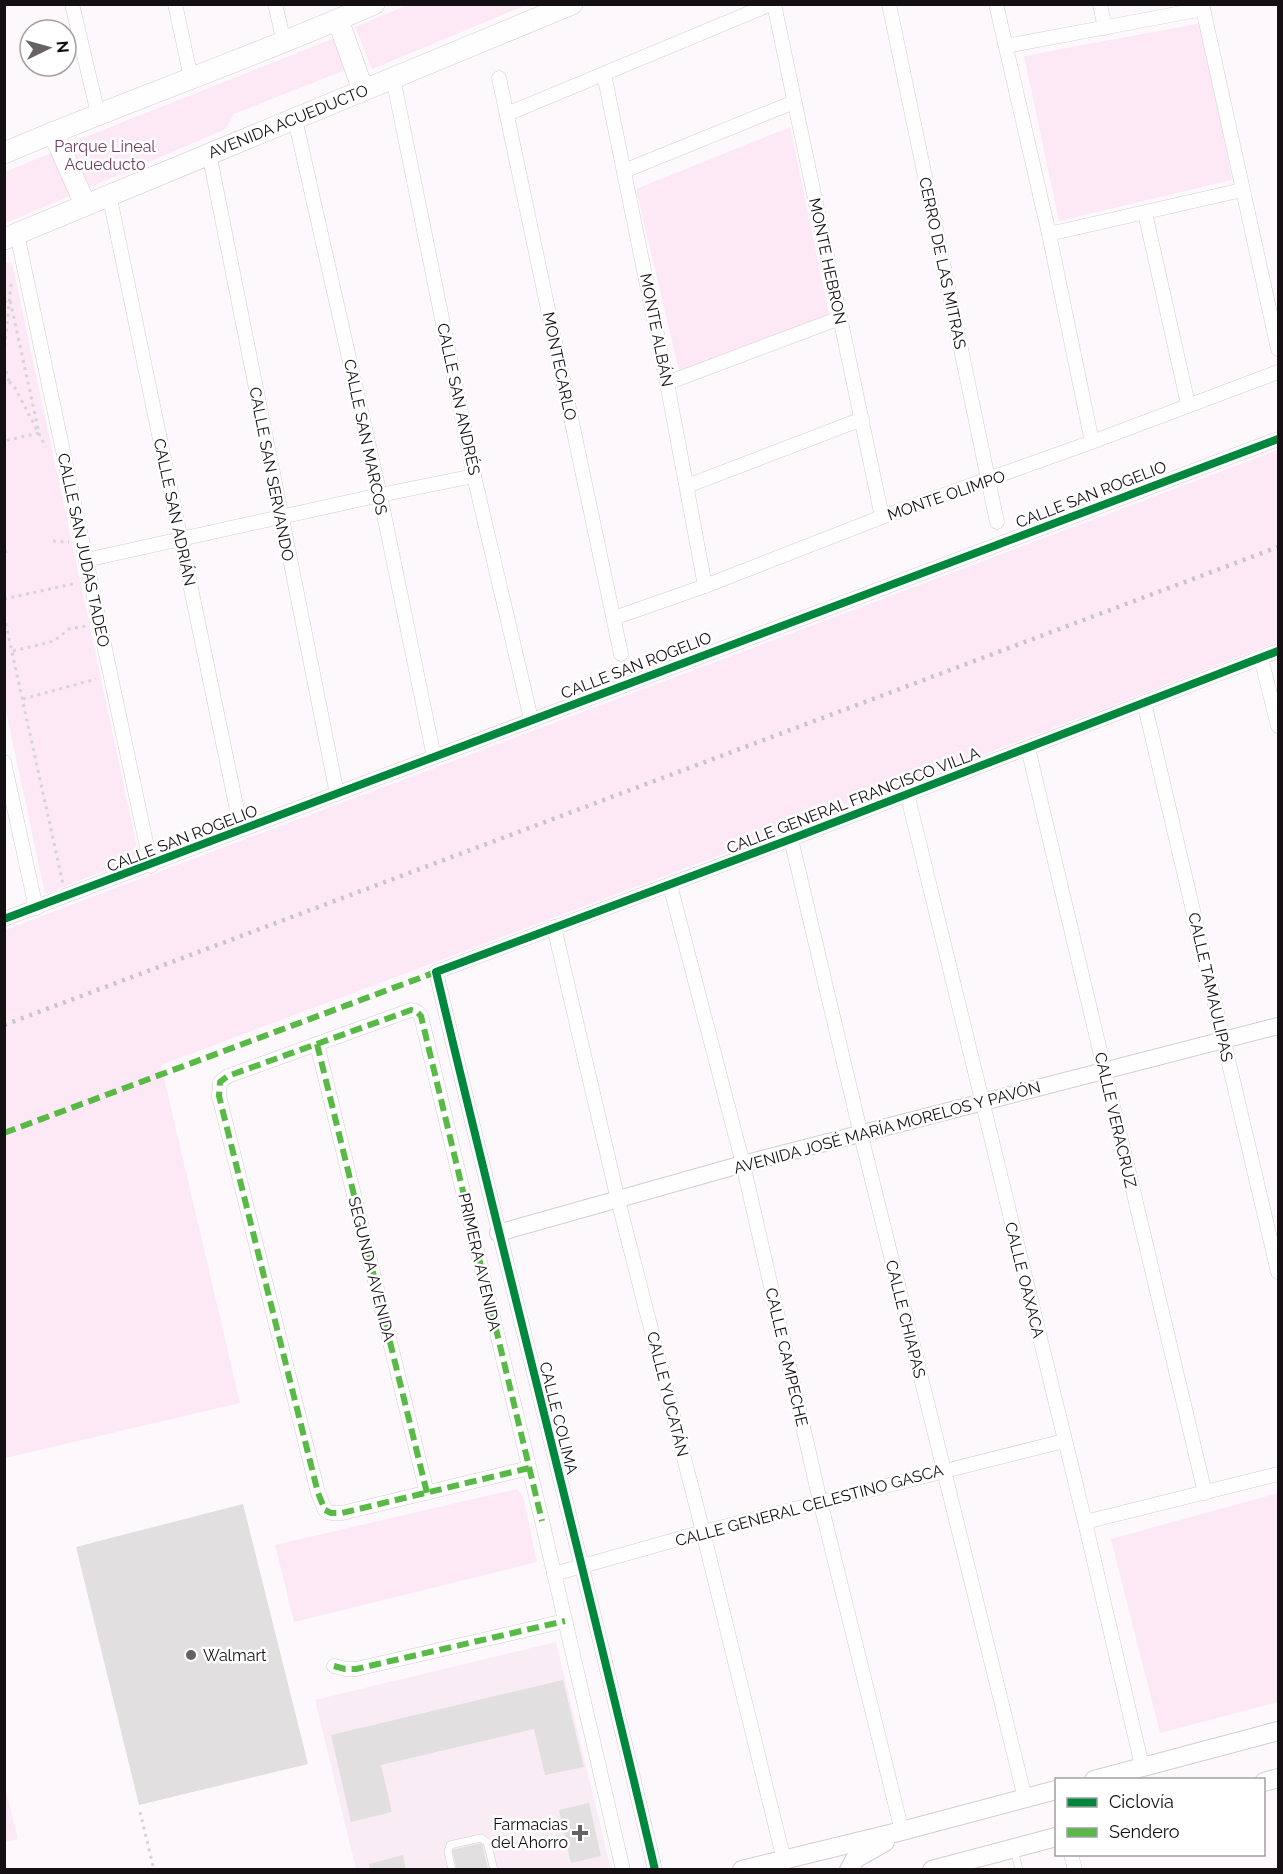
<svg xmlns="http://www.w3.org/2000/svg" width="1283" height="1874" font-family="Raleway,sans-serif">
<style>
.built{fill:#f9ecf4}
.green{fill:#fce9f5}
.building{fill:#e2dfe1}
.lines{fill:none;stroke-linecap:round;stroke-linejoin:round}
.service-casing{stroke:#d2ced0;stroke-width:8}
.minor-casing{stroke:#d2ced0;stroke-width:15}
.tertiary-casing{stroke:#d2ced0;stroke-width:18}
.secondary-casing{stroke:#d2ced0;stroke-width:20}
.primary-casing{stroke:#d2ced0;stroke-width:22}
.path{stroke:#d6d5d6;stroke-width:3;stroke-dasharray:3 4.5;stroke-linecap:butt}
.service{stroke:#fffefe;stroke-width:7}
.minor{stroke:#fffefe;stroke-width:14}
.tertiary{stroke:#fffefe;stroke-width:16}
.secondary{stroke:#fffefe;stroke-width:18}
.primary{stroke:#fffefe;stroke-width:21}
.rail{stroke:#c7c6c6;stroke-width:4.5;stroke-dasharray:3 6;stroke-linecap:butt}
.quiet{stroke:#58b947;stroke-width:6;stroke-dasharray:12 6;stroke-linecap:butt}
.cycleway-casing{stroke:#fff;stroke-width:11}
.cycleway{stroke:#00873e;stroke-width:8}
.poi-dot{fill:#656164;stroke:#fff;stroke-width:2}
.labels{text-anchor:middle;stroke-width:5;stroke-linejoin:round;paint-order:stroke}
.street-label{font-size:16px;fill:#130f12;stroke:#fff}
.park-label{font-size:16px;fill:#723f63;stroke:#fff}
.poi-label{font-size:16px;fill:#130f12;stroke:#fff;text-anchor:start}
</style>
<rect width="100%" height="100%" fill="#fdf8fb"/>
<polygon class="built" points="556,1642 611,1869 356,1869 315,1700"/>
<g class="green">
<polygon points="410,4 526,4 526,5 372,69 355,27"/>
<polygon points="1202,23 1232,180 1059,221 1024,56"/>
<polygon points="335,38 345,70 234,114 226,129 90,187 70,143"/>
<polygon points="790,127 829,314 680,375 636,189"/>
<polygon points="51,153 70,196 5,223 5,172"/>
<polygon points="10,262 13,267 139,857 45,894 5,706 4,264"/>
<polygon points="1278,450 1278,642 755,842 161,1065 240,1403 5,1458 5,930"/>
<polygon points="517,1489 523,1496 537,1562 294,1622 275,1545"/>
<polygon points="1278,1493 1278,1702 1160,1733 1111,1539"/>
<polygon points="4,1784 18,1839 5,1842 4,1842"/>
</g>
<g class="building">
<polygon points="243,1504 308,1764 139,1805 76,1547"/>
<polygon points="563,1680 584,1767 545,1775 534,1729 381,1765 392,1812 351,1822 331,1735"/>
<polygon points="589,1803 601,1856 571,1863 559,1810"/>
<polygon points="482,1843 488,1870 457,1870 452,1850"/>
<polygon points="403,1855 406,1870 370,1870 369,1864"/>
</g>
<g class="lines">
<defs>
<g id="service">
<polyline points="1014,1849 1019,1870"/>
<polyline points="452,1870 448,1852 450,1845 481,1838 487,1842 494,1870"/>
</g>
<g id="minor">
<polyline points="72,4 98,114"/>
<polyline points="175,4 191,78"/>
<polyline points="275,4 284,42"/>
<polyline points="774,4 882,517"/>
<polyline points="889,4 997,522"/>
<polyline points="996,4 1049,234 1092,442"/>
<polyline points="1100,4 1105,28"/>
<polyline points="1202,4 1278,349"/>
<polyline points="1006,46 1203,9"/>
<polyline points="604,74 667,383 705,586"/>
<polyline points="393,78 474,476 531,719"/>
<polyline points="499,78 621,654"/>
<polyline points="507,114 771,4"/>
<polyline points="295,119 380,495 434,757"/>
<polyline points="209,153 337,794"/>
<polyline points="624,171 794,102"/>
<polyline points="109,194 241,829"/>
<polyline points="1145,213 1188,404"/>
<polyline points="17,234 151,866"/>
<polyline points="1049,234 1242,190"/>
<polyline points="667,383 840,318"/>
<polyline points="687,486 862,419"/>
<polyline points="86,560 380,495 474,476"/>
<polyline points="614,618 705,586 882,517 1092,442 1278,372"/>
<polyline points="1261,658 1278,726"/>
<polyline points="1144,702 1278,1272"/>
<polyline points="1028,748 1205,1493"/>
<polyline points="4,762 36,908"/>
<polyline points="907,793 1085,1522 1142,1766"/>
<polyline points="791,839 861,1135 1025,1798"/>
<polyline points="670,885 743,1164 820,1501 902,1831"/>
<polyline points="4,919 1278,439"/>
<polyline points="554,927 618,1200 703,1532 784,1860"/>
<polyline points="317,1044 427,1493"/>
<polyline points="529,1468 342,1513 331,1513 325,1510 318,1493 219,1096 220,1082 228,1076 411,1010 416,1011 421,1016 542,1521 623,1870"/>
<polyline points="1085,1522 1278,1474"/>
<polyline points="554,1574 703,1532 1064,1441"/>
<polyline points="334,1666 345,1669 356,1669 565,1621"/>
<polyline points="1071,1854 1075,1870"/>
<path d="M 655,1870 C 585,1570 507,1272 436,972 L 791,839 L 1278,651"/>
</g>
<polyline id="tertiary" points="498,1233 743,1164 1278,1026"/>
<g id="secondary">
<polyline points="1094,1780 1278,1731"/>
<polyline points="1264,1782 1278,1778"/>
<polyline points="742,1870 902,1831 1056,1790"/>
<polyline points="849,1870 855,1859 885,1842"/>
<polyline points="932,1870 1056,1837"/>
</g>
<g id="primary">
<polyline points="338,20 363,90"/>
<polyline points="53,132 85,204"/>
<path d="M 4,153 C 126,101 252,58 374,4"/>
<polyline points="4,239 572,4"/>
</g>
</defs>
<use href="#service" class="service-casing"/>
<use href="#minor" class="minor-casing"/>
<use href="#tertiary" class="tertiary-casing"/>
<use href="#secondary" class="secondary-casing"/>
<use href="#primary" class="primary-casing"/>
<g class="path">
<polyline points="4,302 10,300 39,433 4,441"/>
<polyline points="4,354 11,284"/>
<polyline points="4,364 9,382 4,383"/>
<polyline points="9,382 13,384 46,447"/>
<polyline points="53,541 69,542"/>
<polyline points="4,552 8,551"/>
<polyline points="4,599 77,583"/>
<polyline points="4,616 63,884"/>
<polyline points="13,651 54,641 69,629 86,626"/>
<polyline points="23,699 96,679"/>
<polyline points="140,1812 154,1870"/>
</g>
<use href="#service" class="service"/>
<use href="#minor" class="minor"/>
<use href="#tertiary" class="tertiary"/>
<use href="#secondary" class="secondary"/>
<use href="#primary" class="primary"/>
<polyline class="rail" points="4,1025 1278,547"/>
<g class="quiet">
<polyline points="317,1044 427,1493"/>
<polyline points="4,1133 436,972"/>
<polyline points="529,1468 342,1513 331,1513 325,1510 318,1493 219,1096 220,1082 228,1076 411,1010 416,1011 421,1016 542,1521"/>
<polyline points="334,1666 345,1669 356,1669 565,1621"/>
</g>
<defs>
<g id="cycleway">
<polyline points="4,919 1278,439"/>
<path d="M 655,1870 C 585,1570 507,1272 436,972 L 791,839 L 1278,651"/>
</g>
</defs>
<use href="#cycleway" class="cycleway-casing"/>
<use href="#cycleway" class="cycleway"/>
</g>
<g class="poi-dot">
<circle cx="191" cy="1655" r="6"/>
<path d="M577 1824h6v6h6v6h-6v6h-6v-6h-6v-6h6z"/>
</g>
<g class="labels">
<g class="street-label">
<text transform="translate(288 121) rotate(-22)" y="6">AVENIDA ACUEDUCTO</text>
<text transform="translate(828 261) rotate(78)" y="6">MONTE HEBRON</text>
<text transform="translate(943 263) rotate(78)" y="6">CERRO DE LAS MITRAS</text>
<text transform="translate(657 330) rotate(79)" y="6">MONTE ALBÁN</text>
<text transform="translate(560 366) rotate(78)" y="6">MONTECARLO</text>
<text transform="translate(459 399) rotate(78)" y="6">CALLE SAN ANDRÉS</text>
<text transform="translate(366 437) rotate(78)" y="6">CALLE SAN MARCOS</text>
<text transform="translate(272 474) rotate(79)" y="6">CALLE SAN SERVANDO</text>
<text transform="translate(1091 494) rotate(-21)" y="6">CALLE SAN ROGELIO</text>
<text transform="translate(946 495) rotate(-19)" y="6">MONTE OLIMPO</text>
<text transform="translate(175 512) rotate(78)" y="6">CALLE SAN ADRIÁN</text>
<text transform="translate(84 550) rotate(78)" y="6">CALLE SAN JUDAS TADEO</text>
<text transform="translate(636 665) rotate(-21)" y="6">CALLE SAN ROGELIO</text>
<text transform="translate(853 800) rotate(-21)" y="6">CALLE GENERAL FRANCISCO VILLA</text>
<text transform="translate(182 838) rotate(-21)" y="6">CALLE SAN ROGELIO</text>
<text transform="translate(1211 987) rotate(77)" y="6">CALLE TAMAULIPAS</text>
<text transform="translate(1116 1120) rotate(77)" y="6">CALLE VERACRUZ</text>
<text transform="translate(887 1127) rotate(-15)" y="6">AVENIDA JOSÉ MARÍA MORELOS Y PAVÓN</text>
<text transform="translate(480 1262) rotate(77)" y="6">PRIMERA AVENIDA</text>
<text transform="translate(372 1269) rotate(76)" y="6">SEGUNDA AVENIDA</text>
<text transform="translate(1025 1280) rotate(76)" y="6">CALLE OAXACA</text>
<text transform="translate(906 1319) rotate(76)" y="6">CALLE CHIAPAS</text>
<text transform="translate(787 1357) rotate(77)" y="6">CALLE CAMPECHE</text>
<text transform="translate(668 1394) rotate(76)" y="6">CALLE YUCATÁN</text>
<text transform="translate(559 1418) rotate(76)" y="6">CALLE COLIMA</text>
<text transform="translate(809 1505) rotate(-15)" y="6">CALLE GENERAL CELESTINO GASCA</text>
</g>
<g class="park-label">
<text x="105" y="152">Parque Lineal<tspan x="105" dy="18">Acueducto</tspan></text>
</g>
<g class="poi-label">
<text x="203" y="1661">Walmart</text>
<text x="568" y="1830" text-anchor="end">Farmacias<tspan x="568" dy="18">del Ahorro</tspan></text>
</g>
</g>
<rect width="1283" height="1874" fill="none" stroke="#130f12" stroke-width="12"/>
<rect x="1055" y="1778" width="210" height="78" fill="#ffffff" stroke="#a19fa0" stroke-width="1.5"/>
<rect x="1067" y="1798" width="30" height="9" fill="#00873e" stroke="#a19fa0" stroke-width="1.5"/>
<text x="1109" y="1808" font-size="18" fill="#130f12">Ciclovía</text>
<rect x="1067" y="1828" width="30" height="9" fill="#58b947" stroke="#a19fa0" stroke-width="1.5"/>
<text x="1109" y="1838" font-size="18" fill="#130f12">Sendero</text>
<g transform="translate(48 48) rotate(85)"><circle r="28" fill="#ffffff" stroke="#a19fa0" stroke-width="1.5"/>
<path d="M0-4.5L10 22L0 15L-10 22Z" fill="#656164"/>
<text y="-9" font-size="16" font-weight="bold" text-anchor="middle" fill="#130f12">N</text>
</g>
</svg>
